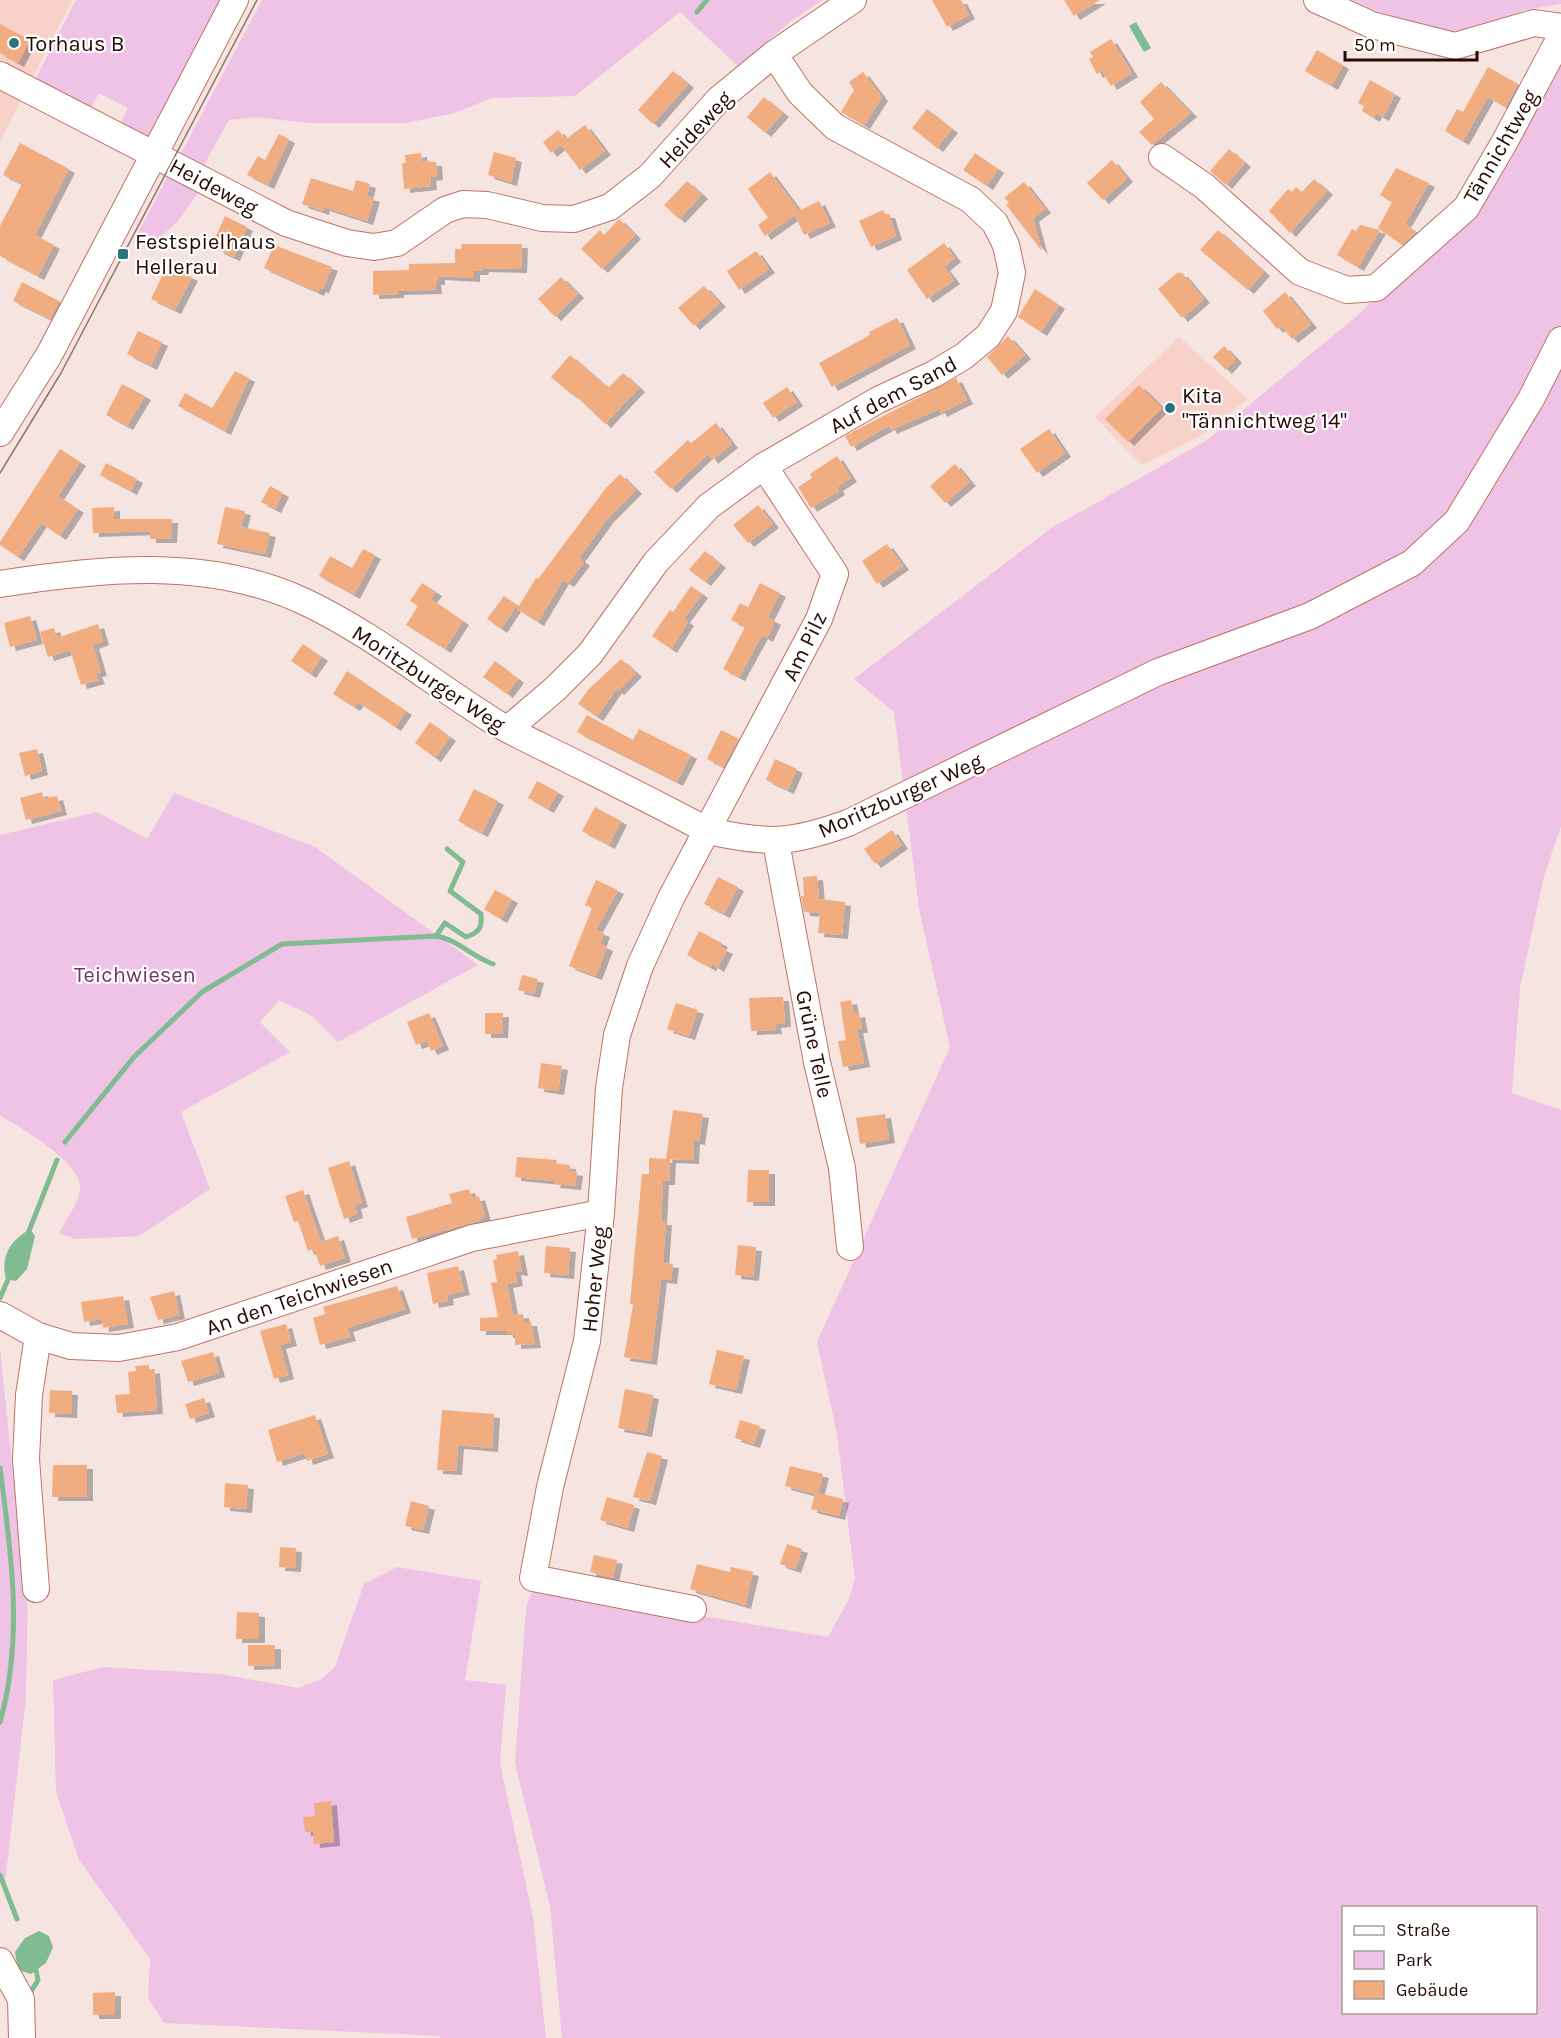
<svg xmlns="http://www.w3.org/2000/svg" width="1561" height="2038" font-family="Karla,sans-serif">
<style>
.built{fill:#f8d2c9}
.green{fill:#eec3e5;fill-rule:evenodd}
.water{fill:#80bb92}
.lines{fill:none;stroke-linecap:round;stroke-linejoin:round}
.stream{stroke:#80bb92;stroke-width:5}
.building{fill:#f1ac7f;filter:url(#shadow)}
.minor-casing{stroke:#bf7361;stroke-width:28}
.minor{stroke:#fff;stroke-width:26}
.tram{stroke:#8d7671;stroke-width:1.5}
.poi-dot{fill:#2d7280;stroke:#fff;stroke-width:2}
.labels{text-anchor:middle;stroke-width:4.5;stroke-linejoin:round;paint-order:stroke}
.poi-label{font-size:22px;fill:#260904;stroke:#fff;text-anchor:start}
.street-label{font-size:22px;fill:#260904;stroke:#fff}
.park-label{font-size:22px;fill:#733269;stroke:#fff}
</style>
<defs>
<filter id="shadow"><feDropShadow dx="6" dy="4" stdDeviation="0" flood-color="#0004"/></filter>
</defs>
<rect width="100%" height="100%" fill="#f6e4e0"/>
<g class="built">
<polygon points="0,0 72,0 0,142"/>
<polygon points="1179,337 1248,399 1200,436 1142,465 1095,417"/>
</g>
<g class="green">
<polygon points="76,0 220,0 147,139 120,125 128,108 99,93 90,110 35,80"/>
<polygon points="262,0 823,0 790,22 738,66 680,12 575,96 492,98 454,113 407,123 308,123 256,117 229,120 199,174 176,163"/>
<polygon points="1352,0 1561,0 1561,4 1524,10 1471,31 1424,31"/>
<path d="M 1561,53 L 1561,826 L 1544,876 L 1520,988 L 1512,1093 L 1561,1110 L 1561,2038 L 562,2038 L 550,1906 L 515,1763 L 526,1608 L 531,1594 L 541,1589 L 828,1637 L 849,1599 L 855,1579 L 837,1434 L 817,1342 L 950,1047 L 919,909 L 894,712 L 854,679 L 1050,529 L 1207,440 L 1358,315 L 1469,210 ZM 1344,1908 L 1536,1908 L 1536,2012 L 1344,2012 Z"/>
<polygon points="170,172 201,188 178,221 148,248 134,241"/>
<path d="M 174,793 L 315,847 L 478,965 L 338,1042 L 312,1016 L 279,1000 L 260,1022 L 290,1052 L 181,1112 L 210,1189 L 139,1236 L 75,1239 L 59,1233 C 65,1221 79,1203 80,1190 C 83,1162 21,1129 0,1115 L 0,835 L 97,812 L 147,839 Z"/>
<polygon points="0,1349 13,1474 28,1576 26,1697 4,1892 0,1881"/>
<polygon points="397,1567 481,1581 465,1680 506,1685 500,1763 533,1917 546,2038 440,2038 440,2036 164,2023 148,1998 150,1959 79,1860 56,1792 53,1680 103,1667 220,1674 299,1688 323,1678 335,1667 364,1584"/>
</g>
<g class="water">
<polygon points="1136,22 1151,48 1144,52 1129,26"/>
<path d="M 30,1229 L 35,1236 L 27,1269 L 16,1281 L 6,1279 C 0,1256 10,1241 30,1229 Z"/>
<polygon points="39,1931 49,1936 53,1947 46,1963 31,1974 18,1970 15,1952 25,1938"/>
</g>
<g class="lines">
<g class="stream">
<polyline points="697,12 707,0"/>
<path d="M 436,936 L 445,923 L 466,937 C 480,932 482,928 481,914 L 450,891 L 463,862 L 447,849"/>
<path d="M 65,1142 L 134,1057 L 202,992 L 282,944 L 436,936 C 456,939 473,957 493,964"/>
<polyline points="27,1236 57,1160"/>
<polyline points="0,1298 10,1275"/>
<path d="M 0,1468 C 11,1552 24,1638 0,1722"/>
<polyline points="0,1875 17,1919"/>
<polyline points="29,1995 38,1980 35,1965"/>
</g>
</g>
<g class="building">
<polygon points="932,0 961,0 969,15 947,27"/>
<polygon points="1064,0 1100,0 1074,16"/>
<polygon points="0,24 30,40 18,63 0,53"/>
<polygon points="1111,39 1132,73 1111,86 1102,71 1097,74 1089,59 1093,57 1090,52"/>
<polygon points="1317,50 1343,65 1332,86 1305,71"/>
<polygon points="1488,67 1518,84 1506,107 1488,97 1463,141 1445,131 1457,109 1463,112"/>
<polygon points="673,71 688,84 653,124 638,110"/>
<polygon points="863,72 882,97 864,125 841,112 854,90 849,82"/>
<polygon points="1370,80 1395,94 1383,117 1376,113 1374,118 1362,111 1364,106 1358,103"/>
<polygon points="1161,82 1191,113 1152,145 1139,132 1154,119 1140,102"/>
<polygon points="764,97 783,113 765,133 747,117"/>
<polygon points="927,109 952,129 937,148 912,128"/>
<polygon points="585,125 605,151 580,170 561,145 551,153 543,142 558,130 566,139"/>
<polygon points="279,134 289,139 268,185 247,175 258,156 265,160"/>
<polygon points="20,143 69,169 35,235 54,245 38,276 0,256 0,226 22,184 3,175"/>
<polygon points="1229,149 1245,163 1226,185 1210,171"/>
<polygon points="494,152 516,158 511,182 488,175"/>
<polygon points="421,153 422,161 436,162 437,176 430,177 431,186 404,189 402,163 406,163 405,155"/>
<polygon points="975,153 998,169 987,186 963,170"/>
<polygon points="1112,160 1127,178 1103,200 1087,183"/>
<polygon points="1396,168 1429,183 1405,224 1416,232 1402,245 1378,228 1392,202 1380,195"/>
<polygon points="770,172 799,211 819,201 830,223 804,235 795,215 765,236 758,225 768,218 748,189"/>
<polygon points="311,178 353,191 356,180 370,184 367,196 374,198 367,221 324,207 323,211 302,204"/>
<polygon points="1314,179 1327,191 1290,233 1269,211 1288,189 1292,192 1296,187 1302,192"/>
<polygon points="687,181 702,195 679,219 664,205"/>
<polygon points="1024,182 1045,209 1033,218 1042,251 1006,205 1009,202 1004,198"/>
<polygon points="883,210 885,214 889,214 896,236 871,247 859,221"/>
<polygon points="225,216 247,227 234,257 218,250 222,241 215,238"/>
<polygon points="619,219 635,235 602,269 581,249 600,230 604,235"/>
<polygon points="1360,225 1380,230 1358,267 1337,255 1352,229 1356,231"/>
<polygon points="1218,230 1264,272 1248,290 1200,250"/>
<polygon points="944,243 955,258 944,267 954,280 927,299 907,270"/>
<polygon points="462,244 522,244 521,269 483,268 482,271 474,271 474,278 439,276 439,281 435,281 436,290 398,291 398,294 373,295 373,271 409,270 409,264 455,263 455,249 461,249"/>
<polygon points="274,245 332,267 323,289 320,288 318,292 264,268"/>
<polygon points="756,251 769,269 739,290 727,271"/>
<polygon points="167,266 192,277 175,310 151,299"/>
<polygon points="1177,273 1182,273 1204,299 1182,318 1158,289"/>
<polygon points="561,277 578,294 555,317 538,299"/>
<polygon points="22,282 59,301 50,319 13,301"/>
<polygon points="704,286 720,303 694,326 678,308"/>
<polygon points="1035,289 1059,305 1041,332 1018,317"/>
<polygon points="1285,292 1311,324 1292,339 1281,326 1277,329 1263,311"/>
<polygon points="897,318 910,345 832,387 819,363 870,335 869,332"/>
<polygon points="138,331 162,342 151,366 127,354"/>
<polygon points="1008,336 1025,355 1002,375 987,357"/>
<polygon points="1224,346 1236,359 1226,370 1213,357"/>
<polygon points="570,355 608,388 623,373 639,388 605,424 573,393 572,395 551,377"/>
<polygon points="235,371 249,378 225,431 178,406 185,393 212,408"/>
<polygon points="956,378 967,400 941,413 939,409 891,430 889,426 851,447 845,436"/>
<polygon points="122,384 145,396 127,426 106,415"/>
<polygon points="1139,385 1162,408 1128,442 1105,419"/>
<polygon points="787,387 797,402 773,418 763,403"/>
<polygon points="716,423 732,444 712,460 708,454 671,489 654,472 688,440 691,443"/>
<polygon points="1049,429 1065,453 1037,473 1020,449"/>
<polygon points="60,449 80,462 58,496 78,509 60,536 41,523 18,557 0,545 0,542"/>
<polygon points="837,456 851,478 837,487 839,491 811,508 798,487 812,478 810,474"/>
<polygon points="106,463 137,479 131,491 100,475"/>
<polygon points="955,464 970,482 945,503 930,486"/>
<polygon points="620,474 636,490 608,518 579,558 584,562 568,583 563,580 538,622 517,609 536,578 538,579 606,488"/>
<polygon points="270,486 283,493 275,509 261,502"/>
<polygon points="758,505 773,524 748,543 733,525"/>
<polygon points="114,507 114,519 172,519 171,539 150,539 150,531 93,533 92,508"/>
<polygon points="225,507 245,511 241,527 270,533 265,554 217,544"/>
<polygon points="887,544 903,566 877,584 862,561"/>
<polygon points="363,549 375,555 354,595 319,576 330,556 352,568"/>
<polygon points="705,551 720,564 705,582 689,570"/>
<polygon points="422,583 436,592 431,599 463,621 445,649 406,625 418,606 410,601"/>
<polygon points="760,583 780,593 768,617 775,621 767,638 762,635 739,677 723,669 745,627 731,620 740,603 748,607"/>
<polygon points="691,586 702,594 684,619 688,622 671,649 652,636 670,610 673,612"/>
<polygon points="504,596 517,605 501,629 487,619"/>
<polygon points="30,616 37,640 10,647 4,623"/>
<polygon points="98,624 103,641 93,645 101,672 96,673 99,680 81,685 70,650 48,657 40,632 54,628 57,638"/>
<polygon points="303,644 322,657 310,674 291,661"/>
<polygon points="621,659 636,673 618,691 616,689 597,717 578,704 588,690"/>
<polygon points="495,661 518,679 507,694 483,677"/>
<polygon points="347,671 406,711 395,727 358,702 354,707 333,694"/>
<polygon points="587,715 633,740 639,729 691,755 677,782 577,732"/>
<polygon points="430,722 450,737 435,758 415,743"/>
<polygon points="721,730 739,739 723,767 707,759"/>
<polygon points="37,749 42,771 25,776 19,753"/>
<polygon points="775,759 797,769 788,790 766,780"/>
<polygon points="537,781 558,792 548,809 528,798"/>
<polygon points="474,789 498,801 482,833 458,821"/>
<polygon points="42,792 44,799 57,796 61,811 26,820 20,798"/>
<polygon points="595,807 621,821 609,845 582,831"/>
<polygon points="892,830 902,845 875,864 864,849"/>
<polygon points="817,876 819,899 845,902 842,935 818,933 820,913 804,912 801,896 804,896 803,877"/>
<polygon points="718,877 738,887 724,914 704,904"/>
<polygon points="596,880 618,890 596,930 604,933 600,944 607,947 596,976 569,966 592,908 585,905"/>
<polygon points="495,890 512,899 501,919 484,909"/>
<polygon points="699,931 722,943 720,947 727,950 718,968 712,964 710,967 687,955"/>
<polygon points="522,975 538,979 534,994 518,990"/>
<polygon points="773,997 783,997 785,1023 775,1024 776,1030 751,1031 749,998"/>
<polygon points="851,1000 854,1014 859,1013 862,1029 857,1029 864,1063 843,1067 838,1041 846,1040 840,1002"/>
<polygon points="676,1003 698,1010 689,1036 667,1029"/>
<polygon points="429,1013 443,1046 431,1051 427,1041 416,1045 407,1022"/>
<polygon points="485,1013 503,1013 502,1034 485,1034"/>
<polygon points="541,1063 562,1066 558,1091 538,1088"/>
<polygon points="673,1110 703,1114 699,1141 694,1140 693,1160 670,1159 669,1181 663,1181 661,1221 666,1221 663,1263 673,1264 671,1280 661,1279 651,1361 624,1357 633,1305 630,1304 642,1174 649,1174 649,1158 666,1159"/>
<polygon points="885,1114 889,1139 860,1144 856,1118"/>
<polygon points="517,1157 557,1160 556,1164 570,1165 570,1171 577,1172 575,1186 554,1184 555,1181 515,1177"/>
<polygon points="349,1161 362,1203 355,1205 357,1214 344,1219 328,1168"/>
<polygon points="748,1170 769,1170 769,1202 747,1202"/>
<polygon points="469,1189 472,1198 479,1196 485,1217 478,1219 479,1221 412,1239 406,1217 452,1203 449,1194"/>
<polygon points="303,1190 321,1242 338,1236 345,1258 320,1266 314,1249 308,1251 298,1221 294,1222 285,1196"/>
<polygon points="738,1245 756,1247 753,1277 735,1275"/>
<polygon points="546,1246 570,1248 568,1275 544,1273"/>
<polygon points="518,1251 522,1272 515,1271 517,1282 507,1284 513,1315 523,1314 524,1322 531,1322 535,1344 515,1345 515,1334 507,1334 507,1331 480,1331 480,1318 498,1317 491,1283 497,1282 493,1260 497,1259 496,1255"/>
<polygon points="458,1266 464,1291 447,1295 448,1301 433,1304 427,1273"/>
<polygon points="397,1286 405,1309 347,1328 350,1337 320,1345 313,1318 325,1314 323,1307"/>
<polygon points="174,1291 179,1315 158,1320 150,1297"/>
<polygon points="123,1296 128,1324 103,1328 102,1319 84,1322 81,1302"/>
<polygon points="286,1324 291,1342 280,1345 288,1375 274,1379 260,1331"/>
<polygon points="717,1350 744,1356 736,1390 709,1384"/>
<polygon points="213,1352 219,1373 188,1382 181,1361"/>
<polygon points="149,1365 149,1370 154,1369 157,1410 117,1413 115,1395 130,1394 128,1372 136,1371 135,1366"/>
<polygon points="625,1389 653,1395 646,1433 618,1428"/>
<polygon points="50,1390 72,1391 71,1414 49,1413"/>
<polygon points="204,1398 209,1413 190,1419 185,1404"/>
<polygon points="442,1410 494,1414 492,1448 458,1445 456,1471 437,1470"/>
<polygon points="315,1415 328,1454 307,1461 305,1453 277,1462 268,1430"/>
<polygon points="740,1420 760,1426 754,1444 735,1438"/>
<polygon points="647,1452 662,1456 650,1501 633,1497"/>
<polygon points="53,1465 87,1465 87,1497 52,1497"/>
<polygon points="790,1466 823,1474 818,1493 843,1499 839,1516 811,1509 815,1494 785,1486"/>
<polygon points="225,1483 248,1485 246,1509 224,1507"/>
<polygon points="607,1497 634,1505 628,1528 600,1520"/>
<polygon points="411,1501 429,1506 423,1530 405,1526"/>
<polygon points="787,1544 802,1549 795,1569 780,1564"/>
<polygon points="280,1547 296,1548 295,1568 279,1567"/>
<polygon points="594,1555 617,1560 613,1578 590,1572"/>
<polygon points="697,1564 730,1572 731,1567 753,1572 745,1605 690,1589"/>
<polygon points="237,1612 259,1613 259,1639 236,1639"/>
<polygon points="248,1645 275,1645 275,1665 248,1666"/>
<polygon points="331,1801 334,1842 314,1844 313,1832 305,1832 303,1817 315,1816 314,1803"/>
<polygon points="115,1992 115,2015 93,2015 93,1993"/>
</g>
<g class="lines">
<defs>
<g id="minor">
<polyline points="1317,0 1372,25 1455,46 1534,23 1561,27"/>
<polyline points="0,75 286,223 347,243 374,247 397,243 445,210 463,204 487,205 542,218 574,219 610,207 650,176 719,99 774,54 853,0"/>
<polyline points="1162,157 1204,186 1300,272 1347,290 1376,288 1466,208 1504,143 1561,36"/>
<polyline points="0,433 49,355 235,0"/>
<path d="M 0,584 C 100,568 208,557 303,601 C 372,633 433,684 498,724 C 519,736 541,746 563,757 C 611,781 660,805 708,831 C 768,844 790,844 848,823 L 1158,672 L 1310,616 L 1412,563 L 1457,521 L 1531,399 L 1561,340"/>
<polyline points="508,729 555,689 590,654 656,562 709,506 764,466 878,400 934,374 964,356 988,336 1004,311 1012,273 1006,245 995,223 971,200 835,127 800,93 774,54"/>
<polyline points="776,842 817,1062 842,1168 850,1247"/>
<polyline points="0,1315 38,1336 71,1346 119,1348 178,1337 472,1238 601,1213"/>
<polyline points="36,1589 26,1459 29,1395 38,1336"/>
<polyline points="693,1609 533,1578 550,1487 587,1341 601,1213 609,1088 617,1035 640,966 671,898 819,619 835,574 764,466"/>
<polyline points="0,1961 21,1999 22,2038"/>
</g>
</defs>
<use href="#minor" class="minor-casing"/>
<use href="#minor" class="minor"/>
<polyline class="tram" points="0,473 61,373 257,0"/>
</g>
<g class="poi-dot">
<circle cx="14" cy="43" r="6"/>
<rect x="117" y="248" width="12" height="12" rx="3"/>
<circle cx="1170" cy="408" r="6"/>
</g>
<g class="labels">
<g class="poi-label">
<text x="26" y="51">Torhaus B</text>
<text x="135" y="249">Festspielhaus<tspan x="135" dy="25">Hellerau</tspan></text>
<text x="1182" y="403">Kita<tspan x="1182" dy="25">"Tännichtweg 14"</tspan></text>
</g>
<g class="street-label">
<text transform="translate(695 129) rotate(-47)" y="8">Heideweg</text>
<text transform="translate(1500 146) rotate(-60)" y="8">Tännichtweg</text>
<text transform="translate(214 186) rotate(28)" y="8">Heideweg</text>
<text transform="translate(893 394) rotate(-28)" y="8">Auf dem Sand</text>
<text transform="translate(804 646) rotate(-64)" y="8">Am Pilz</text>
<text transform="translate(429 678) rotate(33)" y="8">Moritzburger Weg</text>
<text transform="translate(900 795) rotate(-24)" y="8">Moritzburger Weg</text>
<text transform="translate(815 1044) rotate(78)" y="8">Grüne Telle</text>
<text transform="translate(594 1279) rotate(-84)" y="8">Hoher Weg</text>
<text transform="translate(299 1296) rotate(-19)" y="8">An den Teichwiesen</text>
</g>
<g class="park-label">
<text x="135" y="982">Teichwiesen</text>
</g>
</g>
<rect x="1342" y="1906" width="195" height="108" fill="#ffffff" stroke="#a89d9b" stroke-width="1.5"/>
<rect x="1354" y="1926" width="30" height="9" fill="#ffffff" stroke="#a89d9b" stroke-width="1.5"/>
<text x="1396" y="1936" font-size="18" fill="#260904">Straße</text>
<rect x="1354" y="1951" width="30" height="18" fill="#eec3e5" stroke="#a89d9b" stroke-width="1.5"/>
<text x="1396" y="1966" font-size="18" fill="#260904">Park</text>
<rect x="1354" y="1981" width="30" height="18" fill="#f1ac7f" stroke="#a89d9b" stroke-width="1.5"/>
<text x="1396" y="1996" font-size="18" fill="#260904">Gebäude</text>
<path d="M1345 51v9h132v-9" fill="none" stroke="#260904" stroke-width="3"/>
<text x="1354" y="51" font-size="18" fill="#260904" stroke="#ffffff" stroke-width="4.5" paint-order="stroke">50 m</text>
</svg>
